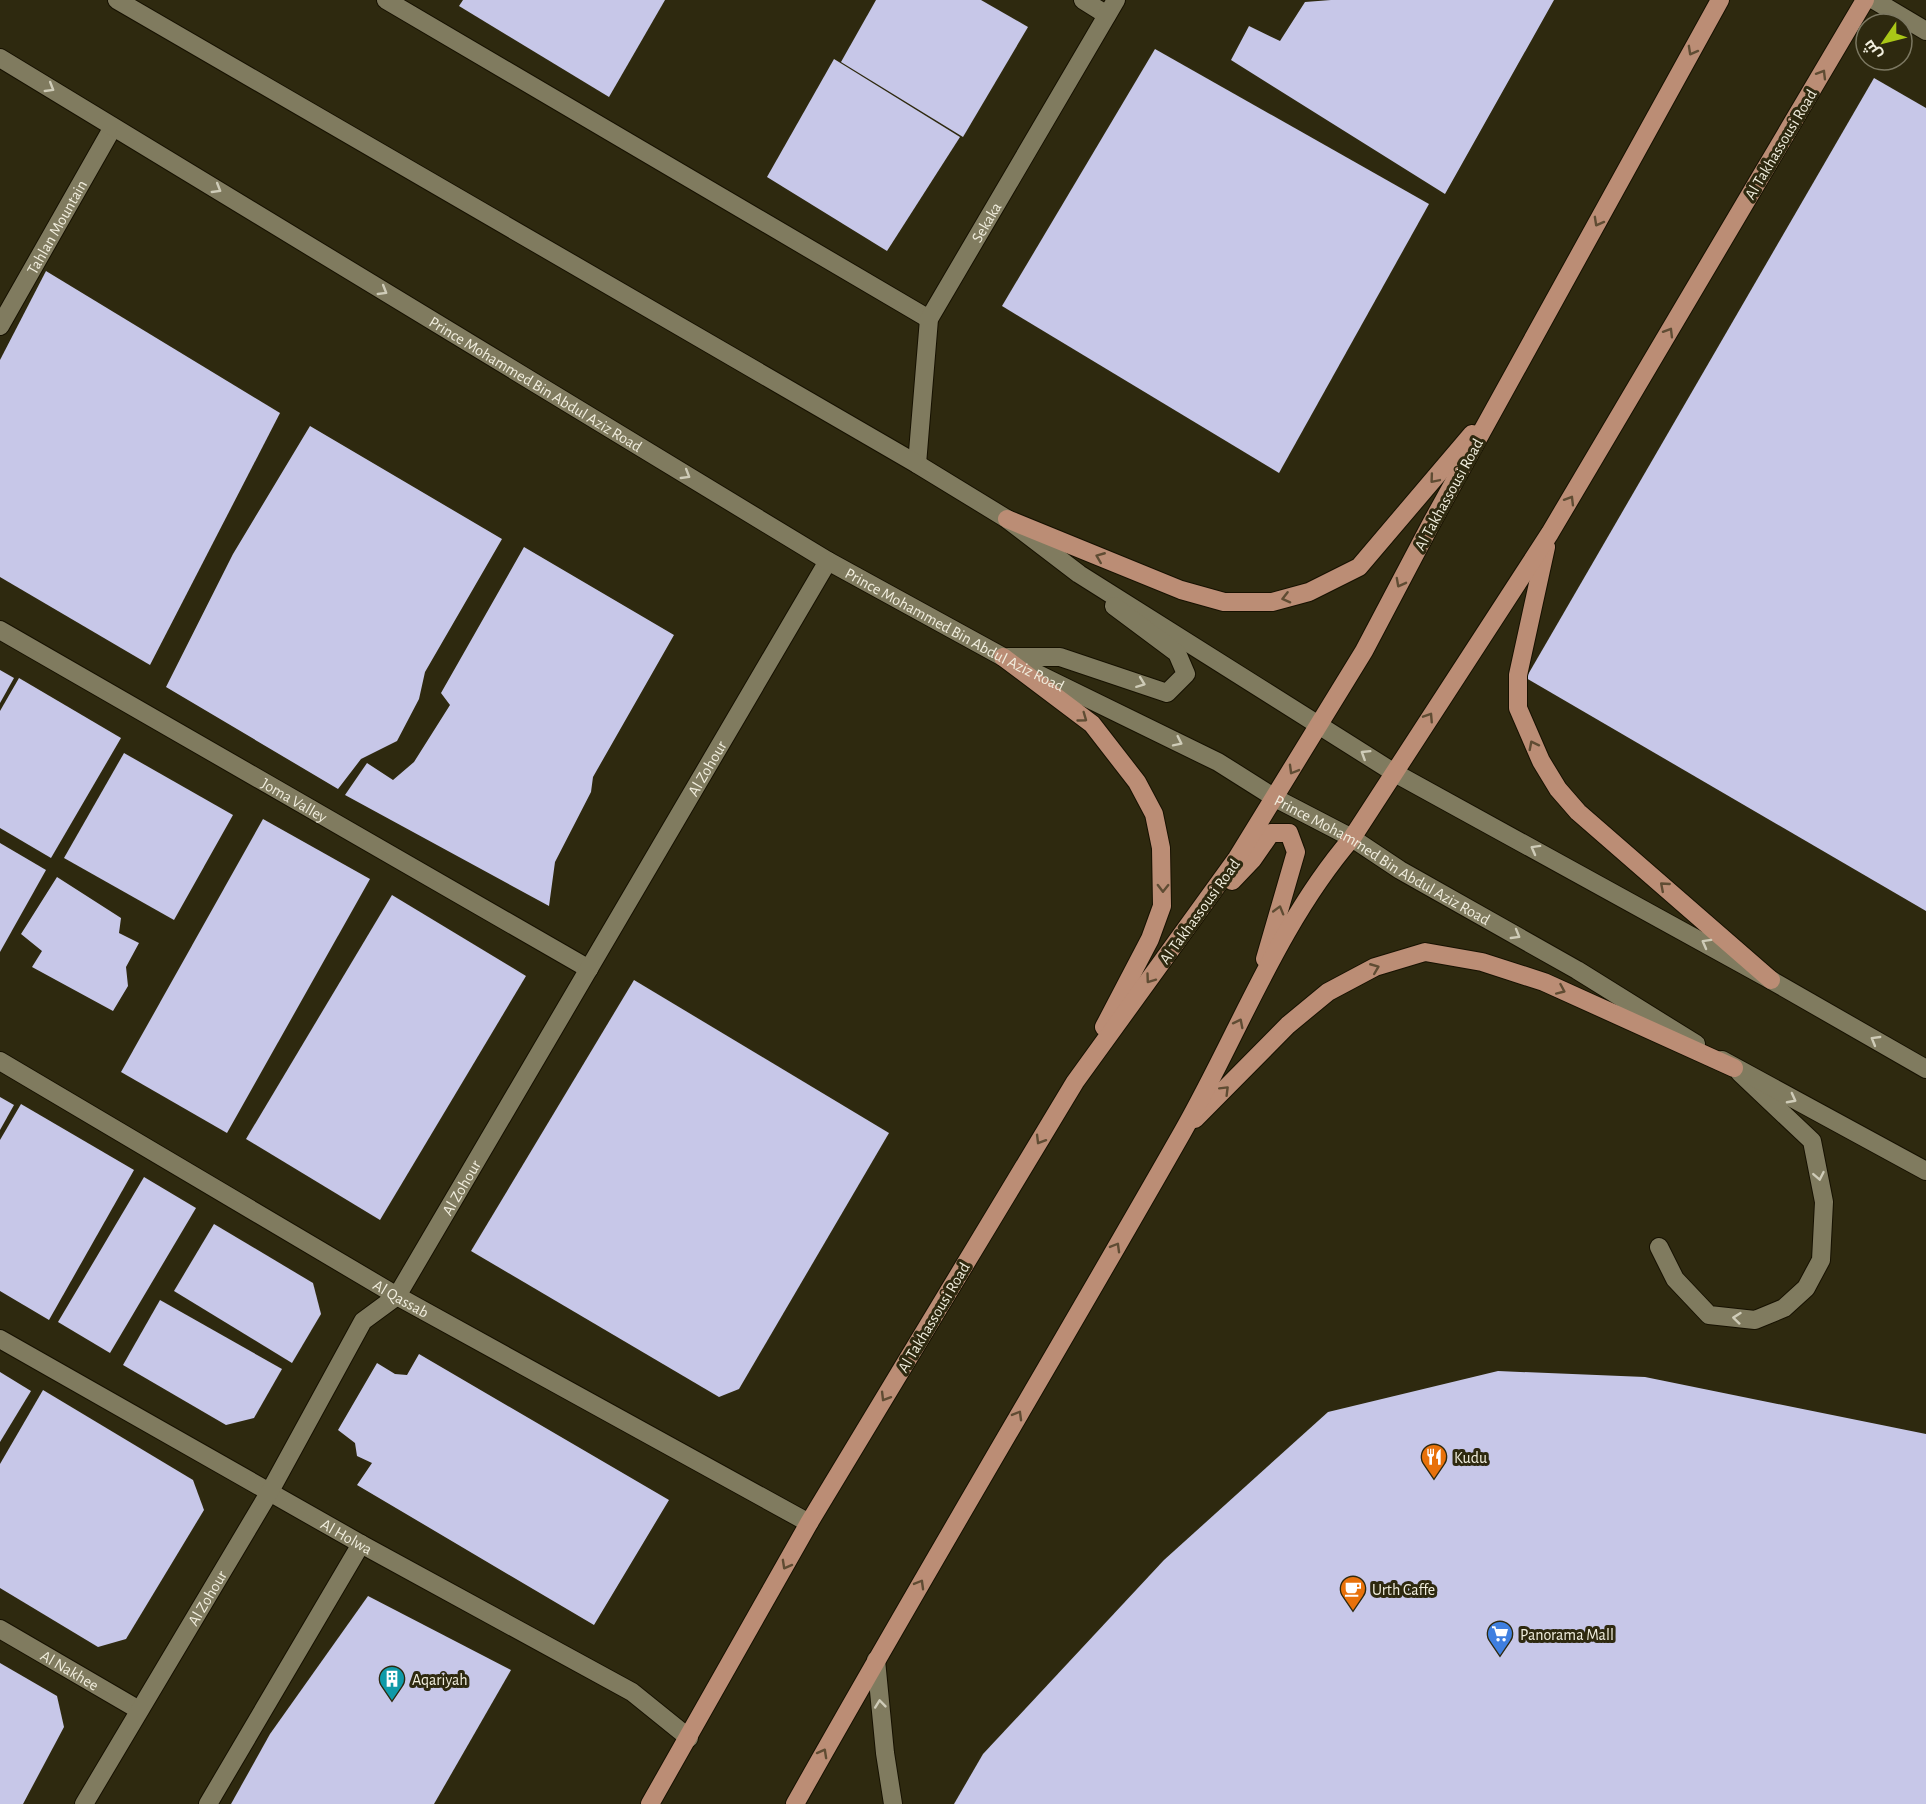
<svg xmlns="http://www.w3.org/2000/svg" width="1926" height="1804" font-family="'Alegreya Sans',Cairo,sans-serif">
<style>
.building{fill:#c7c7e8}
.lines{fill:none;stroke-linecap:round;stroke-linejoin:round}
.lane-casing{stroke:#161100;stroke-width:20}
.street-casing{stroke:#161100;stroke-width:20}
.secondary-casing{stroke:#161100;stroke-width:20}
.primary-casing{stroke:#161100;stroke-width:20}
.lane{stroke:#807b5f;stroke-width:18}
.street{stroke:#807b5f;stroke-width:18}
.secondary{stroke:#807b5f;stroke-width:18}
.primary{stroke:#bb8d75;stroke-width:18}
.oneway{stroke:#5f4c33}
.oneway2{stroke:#cfccb8}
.labels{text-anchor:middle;stroke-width:6;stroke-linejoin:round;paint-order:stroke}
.street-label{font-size:16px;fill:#f1eede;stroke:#2e290f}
.poi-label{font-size:16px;fill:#f1eede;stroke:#2e290f;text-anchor:start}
</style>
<rect width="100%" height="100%" fill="#2e290f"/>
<g class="building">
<polygon points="463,0 665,0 609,97 459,6"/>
<polygon points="876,0 981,0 1028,27 963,137 841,62"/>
<polygon points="1331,0 1554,0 1445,194 1231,60 1249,26 1280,41 1305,2"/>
<polygon points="1155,49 1429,204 1279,473 1002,306"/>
<polygon points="834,59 960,137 887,251 767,177"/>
<polygon points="1874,78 1926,108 1926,911 1526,678"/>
<polygon points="46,271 280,413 150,665 0,577 0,360"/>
<polygon points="310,426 502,539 425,672 419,699 397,741 361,759 338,789 166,687 233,554"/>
<polygon points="524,547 674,635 593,777 591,792 555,862 549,906 345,795 367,763 393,780 414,762 450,705 441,693"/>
<polygon points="0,670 14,678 0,703"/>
<polygon points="19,678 121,738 51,858 0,828 0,711"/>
<polygon points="124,753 233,815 174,920 64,858"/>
<polygon points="263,819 370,879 227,1133 121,1072"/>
<polygon points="0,843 46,870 0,952"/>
<polygon points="57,877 121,918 119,933 139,943 126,967 128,986 113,1011 32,967 42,951 21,934"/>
<polygon points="392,895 526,976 380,1220 246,1139"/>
<polygon points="634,980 889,1133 739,1389 719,1397 471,1251"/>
<polygon points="0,1097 14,1105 0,1130"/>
<polygon points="21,1104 134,1170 49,1320 0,1291 0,1140"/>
<polygon points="144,1177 196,1208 110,1353 58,1322"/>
<polygon points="214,1224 313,1283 321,1314 292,1363 174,1291"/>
<polygon points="160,1300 282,1369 254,1418 226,1425 123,1365"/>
<polygon points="419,1354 669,1500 594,1625 357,1485 372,1463 357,1456 355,1443 338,1430 377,1363 395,1374 407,1375"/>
<polygon points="1498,1371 1645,1377 1926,1434 1926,1804 954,1804 983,1754 1164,1560 1328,1412"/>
<polygon points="0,1372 31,1391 0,1442"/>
<polygon points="43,1390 193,1480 204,1510 126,1639 98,1647 0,1588 0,1464"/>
<polygon points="368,1596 511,1670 434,1804 231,1804 270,1734"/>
<polygon points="0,1663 57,1696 64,1727 23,1804 0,1804"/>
</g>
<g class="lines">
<defs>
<g id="lane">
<polyline points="386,0 929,319"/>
<polyline points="1659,1247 1675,1279 1709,1315 1755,1320 1784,1308 1806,1288 1821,1260 1824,1202 1812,1141 1740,1073"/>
<polyline points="876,1660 885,1753 893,1804"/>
<polyline points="208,1804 361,1544"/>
</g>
<g id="street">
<polyline points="1083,0 1107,15"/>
<polyline points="1874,0 1926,31"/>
<path id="s1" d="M 0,326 L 113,127"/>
<path id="s2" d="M 917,464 L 929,319 L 1116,0"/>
<path id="s3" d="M 0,630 L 589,969"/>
<path id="s4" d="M 0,1061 L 397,1296 L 809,1523"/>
<path id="s5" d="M 0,1339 L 361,1544 L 632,1692 L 689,1738"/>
<path id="s6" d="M 0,1629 L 139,1710"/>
<path id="s7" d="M 84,1804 L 269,1493 L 363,1321 L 397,1296 L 828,561"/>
</g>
<g id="secondary">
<polyline points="117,0 917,464 1007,519 1079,574 1393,772 1771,980 1926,1069"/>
<path id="s8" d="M 0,58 L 828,561 L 1003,657 L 1218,762 L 1275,798 L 1352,838 L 1400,870 L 1577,970 L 1696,1044"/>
<polyline points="1008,657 1060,657 1167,693 1186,674 1177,653 1114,606"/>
<polyline points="1722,1060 1926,1171"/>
</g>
<g id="primary">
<polyline points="1007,519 1181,590 1224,602 1272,602 1309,592 1359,567 1472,434"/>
<polyline points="1546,547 1518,675 1518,708 1541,761 1558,789 1578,812 1771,980"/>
<polyline points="1003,657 1092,724 1137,782 1154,814 1161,848 1162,906 1150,939 1104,1027"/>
<polyline points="1232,881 1253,859 1271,833 1289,833 1296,852 1265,959"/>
<polyline points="1195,1119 1288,1025 1328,992 1375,967 1425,952 1482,962 1544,982 1734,1068"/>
<polyline points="650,1804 809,1523 1075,1082 1237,858 1364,651 1432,522 1720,0"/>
<path d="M 795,1804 C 921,1579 1054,1358 1182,1133 C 1238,1035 1278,924 1352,838 L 1550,533 L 1865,0"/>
</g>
</defs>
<use href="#lane" class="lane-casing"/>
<use href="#street" class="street-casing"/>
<use href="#secondary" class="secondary-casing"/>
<use href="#primary" class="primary-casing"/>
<use href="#lane" class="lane"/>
<use href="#street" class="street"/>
<use href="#secondary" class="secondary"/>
<use href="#primary" class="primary"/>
</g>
<defs><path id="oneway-chevron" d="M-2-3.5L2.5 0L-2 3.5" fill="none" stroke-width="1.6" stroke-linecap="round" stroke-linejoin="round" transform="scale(1.5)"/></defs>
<g class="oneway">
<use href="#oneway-chevron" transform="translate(1692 51) rotate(119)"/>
<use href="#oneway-chevron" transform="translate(1822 74) rotate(-59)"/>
<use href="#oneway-chevron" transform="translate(1598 222) rotate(119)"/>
<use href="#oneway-chevron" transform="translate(1669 332) rotate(-59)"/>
<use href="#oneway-chevron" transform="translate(1434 479) rotate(130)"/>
<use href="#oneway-chevron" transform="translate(1570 500) rotate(-59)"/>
<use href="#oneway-chevron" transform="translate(1100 557) rotate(-158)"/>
<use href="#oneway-chevron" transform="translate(1400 583) rotate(118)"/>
<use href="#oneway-chevron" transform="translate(1286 598) rotate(166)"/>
<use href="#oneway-chevron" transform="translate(1429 717) rotate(-57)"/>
<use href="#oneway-chevron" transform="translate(1083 718) rotate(36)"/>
<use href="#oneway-chevron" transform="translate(1533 745) rotate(-117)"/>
<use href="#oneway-chevron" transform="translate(1293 770) rotate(120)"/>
<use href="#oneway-chevron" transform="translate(1664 886) rotate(-139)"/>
<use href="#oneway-chevron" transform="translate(1163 888) rotate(91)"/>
<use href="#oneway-chevron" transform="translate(1279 910) rotate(-74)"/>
<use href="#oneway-chevron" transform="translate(1375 968) rotate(-22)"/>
<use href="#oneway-chevron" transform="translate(1150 979) rotate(126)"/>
<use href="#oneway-chevron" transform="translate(1561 990) rotate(24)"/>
<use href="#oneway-chevron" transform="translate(1239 1023) rotate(-63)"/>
<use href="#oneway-chevron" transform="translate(1225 1090) rotate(-45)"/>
<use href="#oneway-chevron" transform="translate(1040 1140) rotate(121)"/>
<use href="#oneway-chevron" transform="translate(1116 1247) rotate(-60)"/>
<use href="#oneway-chevron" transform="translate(885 1397) rotate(121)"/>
<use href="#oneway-chevron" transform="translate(1018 1415) rotate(-60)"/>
<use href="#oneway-chevron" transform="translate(786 1565) rotate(119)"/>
<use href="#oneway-chevron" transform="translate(920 1584) rotate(-60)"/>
<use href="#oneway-chevron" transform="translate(823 1753) rotate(-61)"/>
</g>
<g class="oneway2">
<use href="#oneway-chevron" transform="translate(50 88) rotate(31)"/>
<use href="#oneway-chevron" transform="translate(217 189) rotate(31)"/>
<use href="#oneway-chevron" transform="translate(383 291) rotate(31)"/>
<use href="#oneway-chevron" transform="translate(686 475) rotate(31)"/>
<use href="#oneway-chevron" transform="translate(1141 683) rotate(21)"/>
<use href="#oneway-chevron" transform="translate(1178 742) rotate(26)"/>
<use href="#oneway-chevron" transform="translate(1365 754) rotate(-148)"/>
<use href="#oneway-chevron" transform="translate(1535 849) rotate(-151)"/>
<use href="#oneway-chevron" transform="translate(1516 935) rotate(30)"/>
<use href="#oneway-chevron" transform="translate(1706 943) rotate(-151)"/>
<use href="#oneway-chevron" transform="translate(1875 1040) rotate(-150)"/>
<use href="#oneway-chevron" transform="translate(1792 1099) rotate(28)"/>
<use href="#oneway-chevron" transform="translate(1819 1176) rotate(79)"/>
<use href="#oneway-chevron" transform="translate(1737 1318) rotate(-174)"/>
<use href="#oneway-chevron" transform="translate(880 1704) rotate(-96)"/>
</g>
<defs>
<symbol id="restaurant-pin" viewBox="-11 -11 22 30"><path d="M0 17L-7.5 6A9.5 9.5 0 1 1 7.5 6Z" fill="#e8710a" stroke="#2e290f"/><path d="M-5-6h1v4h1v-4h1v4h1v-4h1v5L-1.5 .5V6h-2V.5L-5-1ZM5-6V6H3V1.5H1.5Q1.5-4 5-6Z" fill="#fff"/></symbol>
<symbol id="cafe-pin" viewBox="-11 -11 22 30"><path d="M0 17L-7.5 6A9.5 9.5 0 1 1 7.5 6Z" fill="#e8710a" stroke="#2e290f"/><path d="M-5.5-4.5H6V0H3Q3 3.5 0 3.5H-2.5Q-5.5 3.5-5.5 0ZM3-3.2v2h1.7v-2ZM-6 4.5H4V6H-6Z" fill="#fff"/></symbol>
<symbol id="supermarket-pin" viewBox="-11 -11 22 30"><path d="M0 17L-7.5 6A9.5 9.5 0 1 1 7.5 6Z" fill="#3f7fe0" stroke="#2e290f"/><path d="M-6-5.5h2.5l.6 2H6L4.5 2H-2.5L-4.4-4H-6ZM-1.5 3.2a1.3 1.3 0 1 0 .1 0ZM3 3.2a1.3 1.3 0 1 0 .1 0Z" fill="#fff"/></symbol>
<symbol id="building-pin" viewBox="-11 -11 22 30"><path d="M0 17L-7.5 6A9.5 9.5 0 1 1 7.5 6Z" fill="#0f9aa8" stroke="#2e290f"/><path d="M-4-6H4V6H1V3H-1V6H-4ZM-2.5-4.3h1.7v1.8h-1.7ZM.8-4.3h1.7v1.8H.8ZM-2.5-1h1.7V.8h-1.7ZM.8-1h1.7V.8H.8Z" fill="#fff"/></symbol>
</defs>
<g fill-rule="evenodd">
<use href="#restaurant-pin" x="1419" y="1442" width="30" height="40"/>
<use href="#cafe-pin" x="1338" y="1574" width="30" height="40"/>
<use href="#supermarket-pin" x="1485" y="1619" width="30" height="40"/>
<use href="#building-pin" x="377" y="1664" width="30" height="40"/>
</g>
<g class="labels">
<g class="street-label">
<text transform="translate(1780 144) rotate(-59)" y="6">Al Takhassousi Road</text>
<text dy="6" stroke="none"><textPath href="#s2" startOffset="258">Sekaka</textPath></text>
<text dy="6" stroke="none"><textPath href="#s1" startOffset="114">Tahlan Mountain</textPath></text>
<text dy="6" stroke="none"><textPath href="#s8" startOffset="627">Prince Mohammed Bin Abdul Aziz Road</textPath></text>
<text transform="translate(1448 494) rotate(-61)" y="6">Al Takhassousi Road</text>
<text dy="6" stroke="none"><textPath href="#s8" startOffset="1113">Prince Mohammed Bin Abdul Aziz Road</textPath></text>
<text dy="6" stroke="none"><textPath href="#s7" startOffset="1212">Al Zohour</textPath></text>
<text dy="6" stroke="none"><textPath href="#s3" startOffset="340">Joma Valley</textPath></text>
<text dy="6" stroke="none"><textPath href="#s8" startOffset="1599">Prince Mohammed Bin Abdul Aziz Road</textPath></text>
<text transform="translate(1199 911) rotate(-54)" y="6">Al Takhassousi Road</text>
<text dy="6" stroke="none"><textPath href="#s7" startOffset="726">Al Zohour</textPath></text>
<text dy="6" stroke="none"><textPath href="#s4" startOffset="466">Al Qassab</textPath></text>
<text transform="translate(933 1317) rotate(-59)" y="6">Al Takhassousi Road</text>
<text dy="6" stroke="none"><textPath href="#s5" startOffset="399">Al Holwa</textPath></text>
<text dy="6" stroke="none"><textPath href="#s7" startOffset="240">Al Zohour</textPath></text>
<text dy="6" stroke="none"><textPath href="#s6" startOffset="81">Al Nakhee</textPath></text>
</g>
<g class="poi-label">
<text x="1454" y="1463">Kudu</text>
<text x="1372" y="1595">Urth Caffe</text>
<text x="1520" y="1640">Panorama Mall</text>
<text x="412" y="1685">Aqariyah</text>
</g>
</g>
<g transform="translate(1884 42) rotate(235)"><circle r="28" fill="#2e290f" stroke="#7c7862" stroke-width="1.5"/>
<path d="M0-4.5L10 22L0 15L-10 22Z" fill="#aac717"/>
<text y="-9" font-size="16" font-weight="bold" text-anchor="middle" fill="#f1eede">ش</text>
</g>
</svg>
